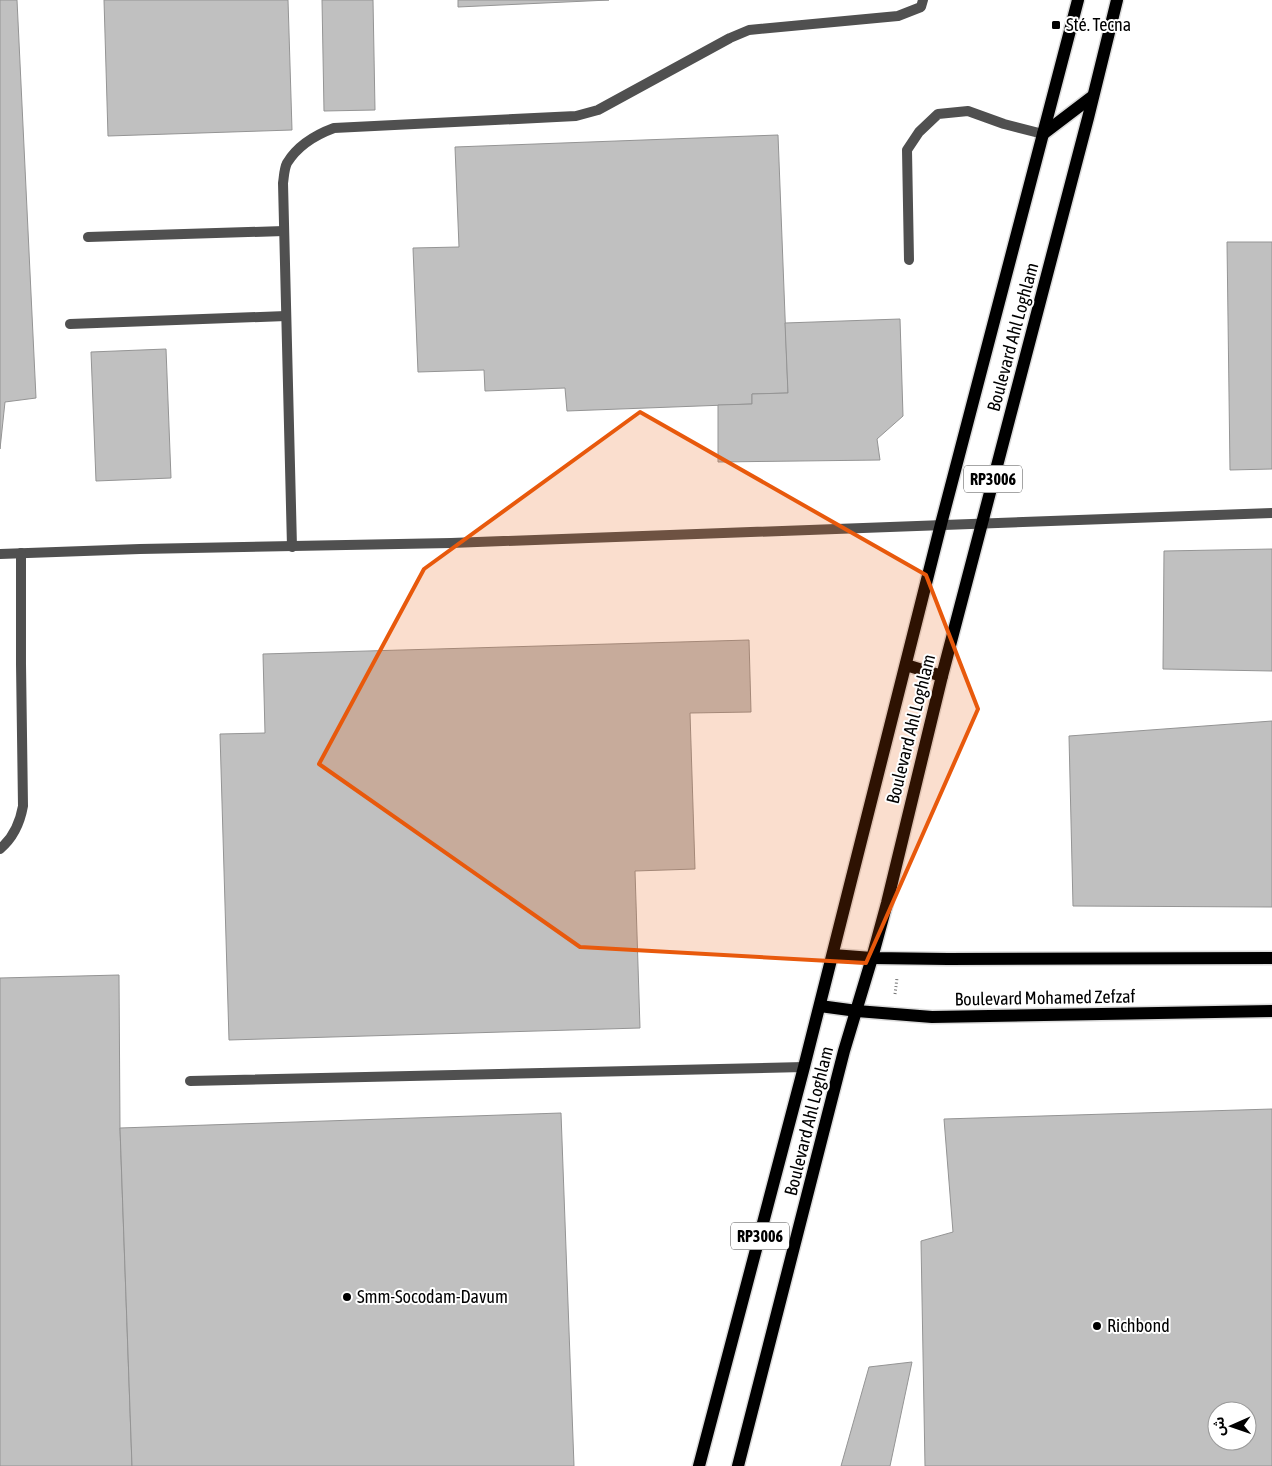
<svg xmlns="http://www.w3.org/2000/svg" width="1272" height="1466" font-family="'Asap Condensed','Noto Sans Arabic',sans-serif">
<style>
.building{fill:#c0c0c0;stroke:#949494;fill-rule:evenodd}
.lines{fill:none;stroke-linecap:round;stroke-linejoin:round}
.primary-casing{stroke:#dbdbdb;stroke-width:15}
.path{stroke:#727272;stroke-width:3;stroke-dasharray:1 2.5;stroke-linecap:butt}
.service{stroke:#505050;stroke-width:10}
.primary{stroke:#000;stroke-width:12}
.marked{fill:#e8590c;fill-opacity:0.2;stroke:#e8590c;stroke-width:4;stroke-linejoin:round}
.poi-dot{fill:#000;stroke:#fff;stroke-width:2}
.labels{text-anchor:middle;stroke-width:4;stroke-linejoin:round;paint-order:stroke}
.shield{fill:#fff;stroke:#4c4c4c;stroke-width:1}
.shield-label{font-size:16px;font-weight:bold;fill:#000}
.poi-label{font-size:18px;fill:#000;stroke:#fff;text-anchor:start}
.street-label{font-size:18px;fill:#000;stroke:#fff}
</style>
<rect width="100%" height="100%" fill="#fff"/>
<g class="building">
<polygon points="0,0 17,0 36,398 5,402 0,449"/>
<polygon points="104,0 288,0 292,130 108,136"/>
<polygon points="322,0 373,0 375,110 324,111"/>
<polygon points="458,0 609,0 458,7"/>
<polygon points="778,135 788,393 752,394 752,404 567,411 565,388 485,391 484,370 418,372 413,248 459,247 455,147"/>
<polygon points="1227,242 1272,242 1272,469 1230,470"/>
<polygon points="900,319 903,416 877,439 880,460 718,462 718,405 752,404 752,394 788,393 785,323"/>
<polygon points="166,349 171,478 96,481 91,352"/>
<polygon points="1272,549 1272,671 1163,669 1164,551"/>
<polygon points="749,640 751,712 690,713 695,869 635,871 640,1028 229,1040 220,734 265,733 263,654"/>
<polygon points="1272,721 1272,907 1073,906 1069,736"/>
<polygon points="119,975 120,1128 132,1466 0,1466 0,978"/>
<path d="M 1272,1109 L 1272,1466 L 925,1466 L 921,1241 L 953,1232 L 944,1119 ZM 1217,1411 L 1247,1411 L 1247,1441 L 1217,1441 Z"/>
<polygon points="561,1113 574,1466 132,1466 120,1128"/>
<polygon points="912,1362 890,1466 841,1466 869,1367"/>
</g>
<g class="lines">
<defs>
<g id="primary">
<polyline points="1043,134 1093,96"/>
<polyline points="906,665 942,676"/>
<polyline points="833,955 872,958 948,959 1272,958"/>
<polyline points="820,1006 857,1011 932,1017 1272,1011"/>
<polyline points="699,1466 804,1067 941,524 1078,0"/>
<polyline points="738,1466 844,1051 872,958 887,903 942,676 1088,118 1117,0"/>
</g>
</defs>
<use href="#primary" class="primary-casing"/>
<polyline class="path" points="895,994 897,978"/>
<g class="service">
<polyline points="88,237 284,231"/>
<polyline points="909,260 907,150 919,132 938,114 968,111 1004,124 1043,134"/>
<polyline points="70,324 286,316"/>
<path d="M 292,547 L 283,183 C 284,177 284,169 287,163 C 298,145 315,135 334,128 L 576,116 L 598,110 L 730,38 L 749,30 L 898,16 L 921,7 L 923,0"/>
<polyline points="0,554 140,549 451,543 1272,513"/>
<path d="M 0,849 C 13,838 20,823 23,806 L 21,664 L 21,553"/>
<polyline points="190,1081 804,1067"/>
</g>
<use href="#primary" class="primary"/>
</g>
<path class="marked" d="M 640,412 L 926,575 L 978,709 L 866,963 L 580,947 L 319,764 L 424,569 Z"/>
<g class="poi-dot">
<rect x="1051" y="20" width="10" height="10" rx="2.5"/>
<circle cx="347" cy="1297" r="5"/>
<circle cx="1097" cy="1326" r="5"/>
</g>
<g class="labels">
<g class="shield">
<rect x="964" y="465.5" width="58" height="27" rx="4"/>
<rect x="731" y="1222.5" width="58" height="27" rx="4"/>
</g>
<g class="shield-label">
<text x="993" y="485">RP3006</text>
<text x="760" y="1242">RP3006</text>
</g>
<g class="poi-label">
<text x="1066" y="31">Sté. Tecna</text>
<text x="357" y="1303">Smm-Socodam-Davum</text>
<text x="1107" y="1332">Richbond</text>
</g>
<g class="street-label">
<text transform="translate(1013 337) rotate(-75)" y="6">Boulevard Ahl Loghlam</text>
<text transform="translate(911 729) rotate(-76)" y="6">Boulevard Ahl Loghlam</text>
<text transform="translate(1045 998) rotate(-1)" y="6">Boulevard Mohamed Zefzaf</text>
<text transform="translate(809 1121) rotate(-76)" y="6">Boulevard Ahl Loghlam</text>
</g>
</g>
<g transform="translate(1232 1426) rotate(268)"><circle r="24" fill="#ffffff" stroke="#999999"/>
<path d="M0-4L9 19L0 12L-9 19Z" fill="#000000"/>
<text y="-8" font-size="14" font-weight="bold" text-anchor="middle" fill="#000000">ش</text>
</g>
</svg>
